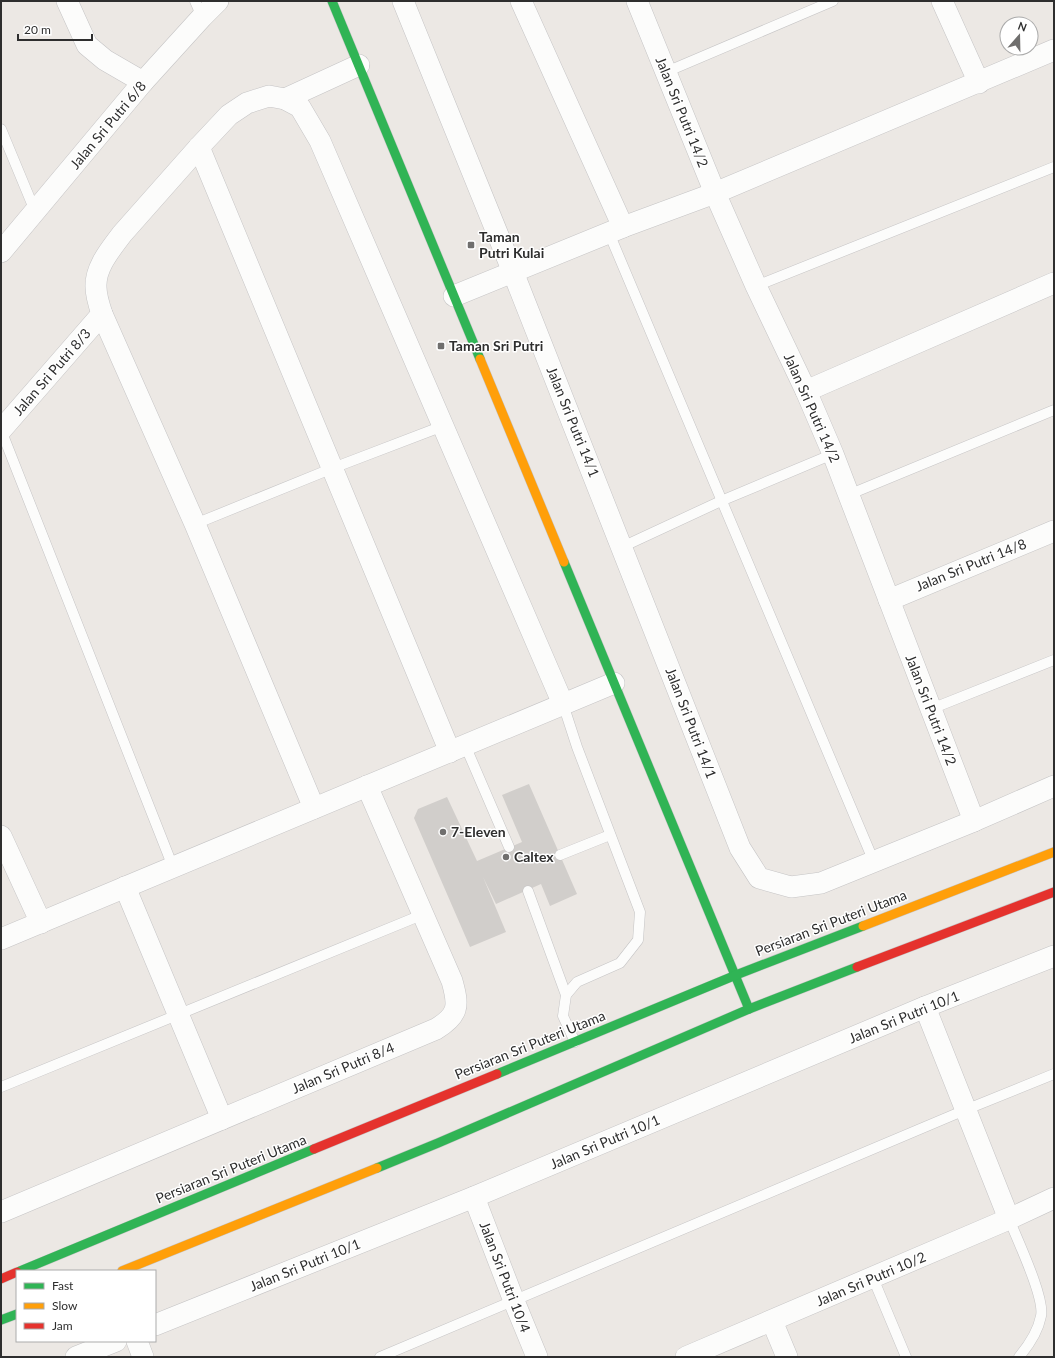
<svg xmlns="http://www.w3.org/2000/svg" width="1055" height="1358" font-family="Lato,sans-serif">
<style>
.building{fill:#d1cecb}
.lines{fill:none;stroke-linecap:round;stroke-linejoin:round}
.lane-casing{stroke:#c5c4c5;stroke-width:11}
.street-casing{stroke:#c5c4c5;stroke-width:22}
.fast-casing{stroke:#c5c4c5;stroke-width:10}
.slow-casing{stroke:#c5c4c5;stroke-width:10}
.jam-casing{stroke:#c5c4c5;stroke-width:10}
.lane{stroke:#fcfcfb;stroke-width:10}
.street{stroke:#fcfcfb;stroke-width:21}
.fast{stroke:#30b455;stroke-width:9}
.slow{stroke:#ff9f0a;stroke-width:9}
.jam{stroke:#e5322d;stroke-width:9}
.poi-dot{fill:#706f6e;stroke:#fff;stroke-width:1.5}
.labels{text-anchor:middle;stroke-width:3;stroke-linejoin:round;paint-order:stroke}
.street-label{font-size:14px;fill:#2e2e2e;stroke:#fff}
.poi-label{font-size:14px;font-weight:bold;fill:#2e2e2e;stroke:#fff;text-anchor:start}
</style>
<rect width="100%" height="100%" fill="#ece8e4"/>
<polygon class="building" points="529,784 577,894 550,906 541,884 496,904 483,877 506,932 470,947 414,818 418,809 447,797 477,861 522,842 502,795"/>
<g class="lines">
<defs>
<g id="lane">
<polyline points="195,1 202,17"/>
<polyline points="666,72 833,1"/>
<polyline points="1,129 35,211"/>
<polyline points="609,233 874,862"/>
<polyline points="756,286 1054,167"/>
<polyline points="1,430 173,867"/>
<polyline points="848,495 1054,410"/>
<polyline points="195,524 333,468 443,426"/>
<polyline points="622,547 721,501 833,454"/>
<polyline points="563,704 577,747 640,912 638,940 620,963 577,982 566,995 563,1016 575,1042"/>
<polyline points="931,709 1054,660"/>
<polyline points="465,745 509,847"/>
<polyline points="560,855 610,835"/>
<polyline points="528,891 566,995"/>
<polyline points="1,1087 424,914"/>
<path d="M 1009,1219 C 1017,1239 1045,1298 1041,1316 C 1038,1332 1029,1345 1019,1357"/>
<polyline points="873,1278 906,1357"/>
<polyline points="380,1357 965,1110 1054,1074"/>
</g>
<g id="street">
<polyline points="67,1 87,45 105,60 143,82"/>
<polyline points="403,1 513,272 740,848 759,878 791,887 821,883 974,821 1054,786"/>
<polyline points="521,1 623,227"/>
<polyline points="637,1 715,193 756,286 806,391 833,454 974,821"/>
<polyline points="942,1 979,83"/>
<polyline points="285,99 359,65"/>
<polyline points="199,147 450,752"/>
<polyline points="1,252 143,82 202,17 218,1"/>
<polyline points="454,296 623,227 715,193 1054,50"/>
<polyline points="806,391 1054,283"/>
<polyline points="1,430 102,314"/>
<polyline points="889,600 1054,531"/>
<path d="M 314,808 L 195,524 L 102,314 C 99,305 96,296 96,287 C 95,267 111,249 122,234 L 199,147 L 229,115 L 247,103 L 269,96 L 285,99 L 300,107 L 320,141 L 563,704"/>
<polyline points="1,836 41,923"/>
<polyline points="125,887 222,1119"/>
<polyline points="1,939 614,683"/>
<polyline points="925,1007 1009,1219"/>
<polyline points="474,1197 514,1301 537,1357"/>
<path d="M 1,1212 L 436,1029 C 459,1015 459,1006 452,981 L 367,786"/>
<polyline points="772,1321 787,1357"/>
<polyline points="155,1325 474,1197 925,1007 1054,956"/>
<polyline points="137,1341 143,1357"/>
<polyline points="76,1357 116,1341"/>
<polyline points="686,1357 1009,1219 1054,1198"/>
</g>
<g id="fast">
<polyline points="332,1 480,359"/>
<polyline points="564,562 749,1009"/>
<polyline points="497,1074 736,975 863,926"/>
<polyline points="377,1168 438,1143 749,1009 857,967"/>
<polyline points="20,1271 314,1149"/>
<polyline points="1,1320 17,1314"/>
</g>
<g id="slow">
<polyline points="480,359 564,562"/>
<polyline points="863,926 1054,852"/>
<polyline points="122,1271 377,1168"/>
</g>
<g id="jam">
<polyline points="857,967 1054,892"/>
<polyline points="314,1149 497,1074"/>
<polyline points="1,1279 17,1272"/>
</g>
</defs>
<use href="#lane" class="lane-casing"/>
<use href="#street" class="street-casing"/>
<use href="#fast" class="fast-casing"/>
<use href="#slow" class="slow-casing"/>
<use href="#jam" class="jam-casing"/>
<use href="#lane" class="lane"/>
<use href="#street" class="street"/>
<use href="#fast" class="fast"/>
<use href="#slow" class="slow"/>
<use href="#jam" class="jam"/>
</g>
<g class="poi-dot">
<rect x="467" y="241" width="8" height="8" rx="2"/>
<rect x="437" y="342" width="8" height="8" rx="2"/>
<circle cx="443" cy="832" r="4"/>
<circle cx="506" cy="857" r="4"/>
</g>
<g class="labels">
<g class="street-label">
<text transform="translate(682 112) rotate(68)" y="5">Jalan Sri Putri 14/2</text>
<text transform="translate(108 125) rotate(-50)" y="5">Jalan Sri Putri 6/8</text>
<text transform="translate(52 372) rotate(-49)" y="5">Jalan Sri Putri 8/3</text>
<text transform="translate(812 408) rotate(66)" y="5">Jalan Sri Putri 14/2</text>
<text transform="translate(573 422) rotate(68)" y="5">Jalan Sri Putri 14/1</text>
<text transform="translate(971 565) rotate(-22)" y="5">Jalan Sri Putri 14/8</text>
<text transform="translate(931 710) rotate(69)" y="5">Jalan Sri Putri 14/2</text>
<text transform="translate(691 723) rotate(69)" y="5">Jalan Sri Putri 14/1</text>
<text transform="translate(831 923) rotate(-21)" y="5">Persiaran Sri Puteri Utama</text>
<text transform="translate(904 1017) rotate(-22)" y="5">Jalan Sri Putri 10/1</text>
<text transform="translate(530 1045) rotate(-22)" y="5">Persiaran Sri Puteri Utama</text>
<text transform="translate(343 1068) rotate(-23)" y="5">Jalan Sri Putri 8/4</text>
<text transform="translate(605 1142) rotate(-23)" y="5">Jalan Sri Putri 10/1</text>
<text transform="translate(231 1169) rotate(-22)" y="5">Persiaran Sri Puteri Utama</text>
<text transform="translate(305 1265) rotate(-22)" y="5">Jalan Sri Putri 10/1</text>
<text transform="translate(505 1277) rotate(69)" y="5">Jalan Sri Putri 10/4</text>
<text transform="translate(871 1279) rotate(-23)" y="5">Jalan Sri Putri 10/2</text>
</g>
<g class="poi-label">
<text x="479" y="242">Taman<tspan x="479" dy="16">Putri Kulai</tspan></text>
<text x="449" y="351">Taman Sri Putri</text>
<text x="451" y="837">7-Eleven</text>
<text x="514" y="862">Caltex</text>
</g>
</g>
<rect width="1055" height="1358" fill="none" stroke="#2e2e2e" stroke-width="4"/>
<rect x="16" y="1270" width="140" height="72" fill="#ffffff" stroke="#ababab"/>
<rect x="24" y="1283" width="20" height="6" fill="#30b455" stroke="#ababab"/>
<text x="52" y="1290" font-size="12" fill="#2e2e2e">Fast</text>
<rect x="24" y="1303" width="20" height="6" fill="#ff9f0a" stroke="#ababab"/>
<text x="52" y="1310" font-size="12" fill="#2e2e2e">Slow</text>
<rect x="24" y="1323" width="20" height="6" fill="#e5322d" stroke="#ababab"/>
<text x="52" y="1330" font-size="12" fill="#2e2e2e">Jam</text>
<g transform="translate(1019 36) rotate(20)"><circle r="19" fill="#ffffff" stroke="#ababab"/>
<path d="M0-3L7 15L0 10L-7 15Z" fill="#706f6e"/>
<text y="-6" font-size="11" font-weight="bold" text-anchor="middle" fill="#2e2e2e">N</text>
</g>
<path d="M18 34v6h74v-6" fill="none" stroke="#2e2e2e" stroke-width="2"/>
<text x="24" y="34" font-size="12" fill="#2e2e2e" stroke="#ffffff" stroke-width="3" paint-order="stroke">20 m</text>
</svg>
